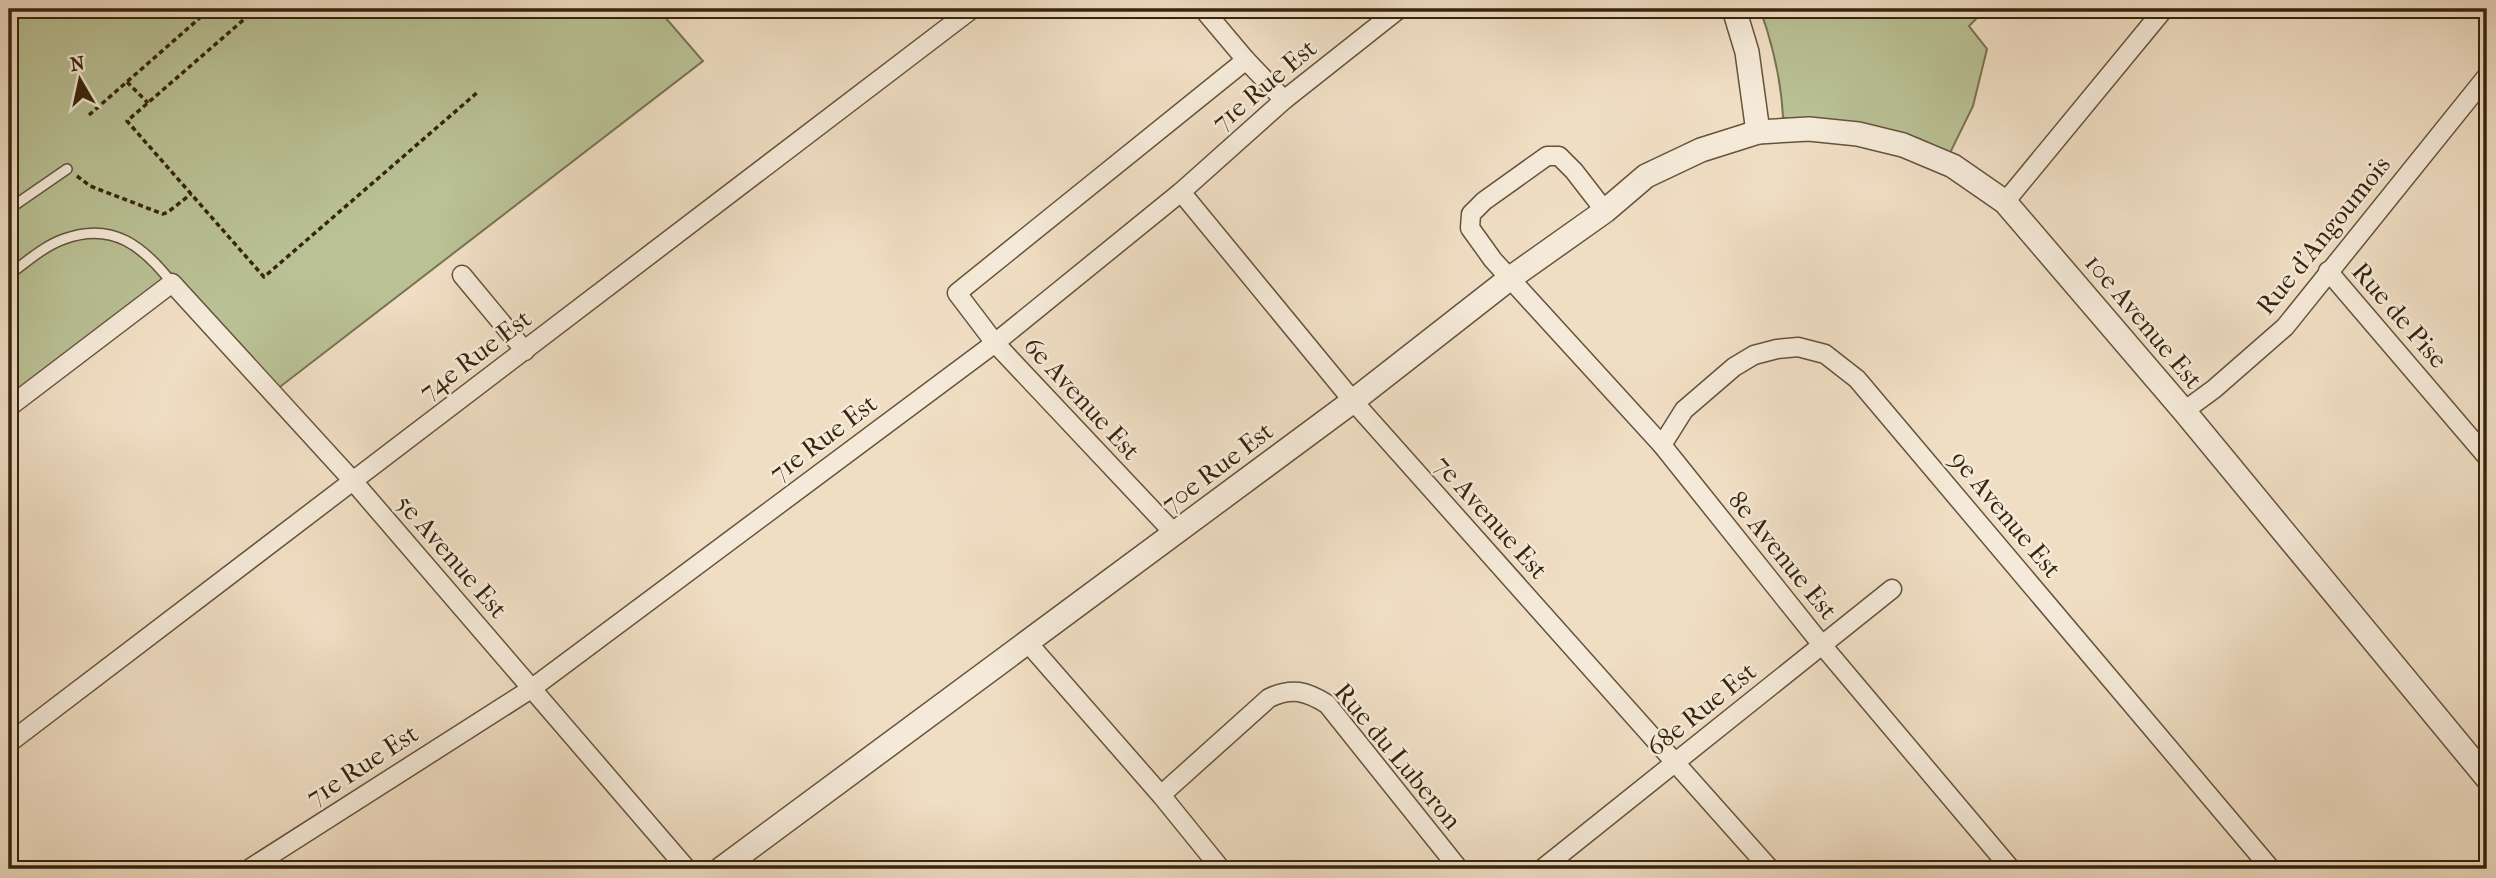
<svg xmlns="http://www.w3.org/2000/svg" width="2496" height="878" font-family="'IM FELL French Canon',serif">
<style>
.green{fill:#b9c195;stroke:#787351;stroke-width:2}
.lines{fill:none;stroke-linecap:round;stroke-linejoin:round}
.service-casing{stroke:#65533b;stroke-width:12}
.minor-casing{stroke:#65533b;stroke-width:21}
.tertiary-casing{stroke:#65533b;stroke-width:26}
.path{stroke:#37250d;stroke-width:3.5;stroke-dasharray:5 3.5;stroke-linecap:butt}
.service{stroke:#f5ead9;stroke-width:9}
.minor{stroke:#f5ead9;stroke-width:18}
.tertiary{stroke:#f5ead9;stroke-width:23}
.labels{text-anchor:middle;stroke-width:5;stroke-linejoin:round;paint-order:stroke}
.street-label{font-size:26px;fill:#37250d;stroke:#f5ead9}
</style>
<rect width="100%" height="100%" fill="#f0dec4"/>
<filter id="stains"><feTurbulence type="fractalNoise" baseFrequency=".00286" numOctaves="4"/><feColorMatrix values="0 0 0 0 .2 0 0 0 0 .09 0 0 0 0 .02 0 0 0 .5 -.17"/></filter>
<radialGradient id="worn" r=".72"><stop offset=".6" stop-color="#630" stop-opacity="0"/><stop offset="1" stop-color="#630" stop-opacity=".3"/></radialGradient>
<g class="green">
<polygon points="9,9 658,9 703,61 272,393 172,283 9,407"/>
<path d="M 1760,9 L 1986,9 L 1969,26 L 1987,49 L 1973,106 L 1950,153 L 1917,138 L 1889,130 L 1794,124 L 1783,117 C 1781,79 1773,45 1760,9 Z"/>
</g>
<g class="lines">
<defs>
<g id="service">
<polyline points="9,209 67,169"/>
<path d="M 9,275 C 26,262 44,246 64,239 C 113,221 144,247 172,283"/>
</g>
<g id="minor">
<polyline points="1203,9 1246,60 1284,100"/>
<polyline points="1181,192 1353,401 1770,869"/>
<polyline points="2005,202 2164,9"/>
<polyline points="1605,211 1574,171 1559,156 1547,156 1484,201 1471,214 1470,228 1493,260 1662,445 1822,645 2011,869"/>
<polyline points="2328,271 2487,457"/>
<polyline points="462,275 525,351"/>
<polyline points="9,407 172,283 353,481 687,869"/>
<polyline points="2184,411 2214,389 2285,327 2487,76"/>
<polyline points="1662,445 1684,410 1734,367 1754,355 1777,349 1798,347 1825,354 1857,379 2271,869"/>
<polyline points="1174,533 995,343 957,293 1246,60"/>
<polyline points="1028,643 1161,795 1221,869"/>
<polyline points="9,743 972,9"/>
<path d="M 1161,795 L 1269,698 C 1292,687 1306,691 1327,704 L 1459,869"/>
<polyline points="249,869 531,689 995,343 1181,192 1284,100 1399,9"/>
<polyline points="1542,869 1892,589"/>
</g>
<g id="tertiary">
<polyline points="1734,9 1747,52 1758,132"/>
<polyline points="721,869 1353,401 1509,279 1605,211 1646,176 1701,150 1758,132 1809,129 1858,134 1903,145 1953,166 2005,202 2184,411 2487,778"/>
</g>
</defs>
<use href="#service" class="service-casing"/>
<use href="#minor" class="minor-casing"/>
<use href="#tertiary" class="tertiary-casing"/>
<g class="path">
<polyline points="256,9 127,121 264,277 479,91"/>
<polyline points="127,82 148,103"/>
<polyline points="89,115 210,9"/>
<polyline points="77,176 90,186 163,214 168,212 191,194"/>
</g>
<use href="#service" class="service"/>
<use href="#minor" class="minor"/>
<use href="#tertiary" class="tertiary"/>
</g>
<g class="labels">
<g class="street-label">
<text transform="translate(1264 85) rotate(-40)" y="9">71e Rue Est</text>
<text transform="translate(2323 235) rotate(-51)" y="9">Rue d'Angoumois</text>
<text transform="translate(2400 315) rotate(49)" y="9">Rue de Pise</text>
<text transform="translate(2144 321) rotate(50)" y="9">10e Avenue Est</text>
<text transform="translate(475 355) rotate(-37)" y="9">74e Rue Est</text>
<text transform="translate(1082 398) rotate(47)" y="9">6e Avenue Est</text>
<text transform="translate(823 438) rotate(-37)" y="9">71e Rue Est</text>
<text transform="translate(1217 467) rotate(-37)" y="9">70e Rue Est</text>
<text transform="translate(2006 514) rotate(50)" y="9">9e Avenue Est</text>
<text transform="translate(1491 517) rotate(48)" y="9">7e Avenue Est</text>
<text transform="translate(1783 555) rotate(51)" y="9">8e Avenue Est</text>
<text transform="translate(452 556) rotate(49)" y="9">5e Avenue Est</text>
<text transform="translate(1701 709) rotate(-39)" y="9">68e Rue Est</text>
<text transform="translate(1398 756) rotate(50)" y="9">Rue du Luberon</text>
<text transform="translate(362 765) rotate(-33)" y="9">71e Rue Est</text>
</g>
</g>
<rect width="2496" height="878" fill="none" stroke="#f0dec4" stroke-width="35"/>
<rect x="10" y="10" width="2475" height="857" fill="none" stroke="#37250d" stroke-width="3.5"/>
<rect x="18" y="18" width="2461" height="843" fill="none" stroke="#37250d" stroke-width="2"/>
<g transform="translate(80 80) rotate(351)" stroke="#f5ead9" stroke-width="5" paint-order="stroke">
<path d="M0-5L12 26L0 18L-12 26Z" fill="#37250d"/>
<text y="-10" font-size="19" font-weight="bold" text-anchor="middle" fill="#37250d">N</text>
</g>
<rect width="100%" height="100%" filter="url(#stains)"/>
<rect width="100%" height="100%" fill="url(#worn)"/>
</svg>
